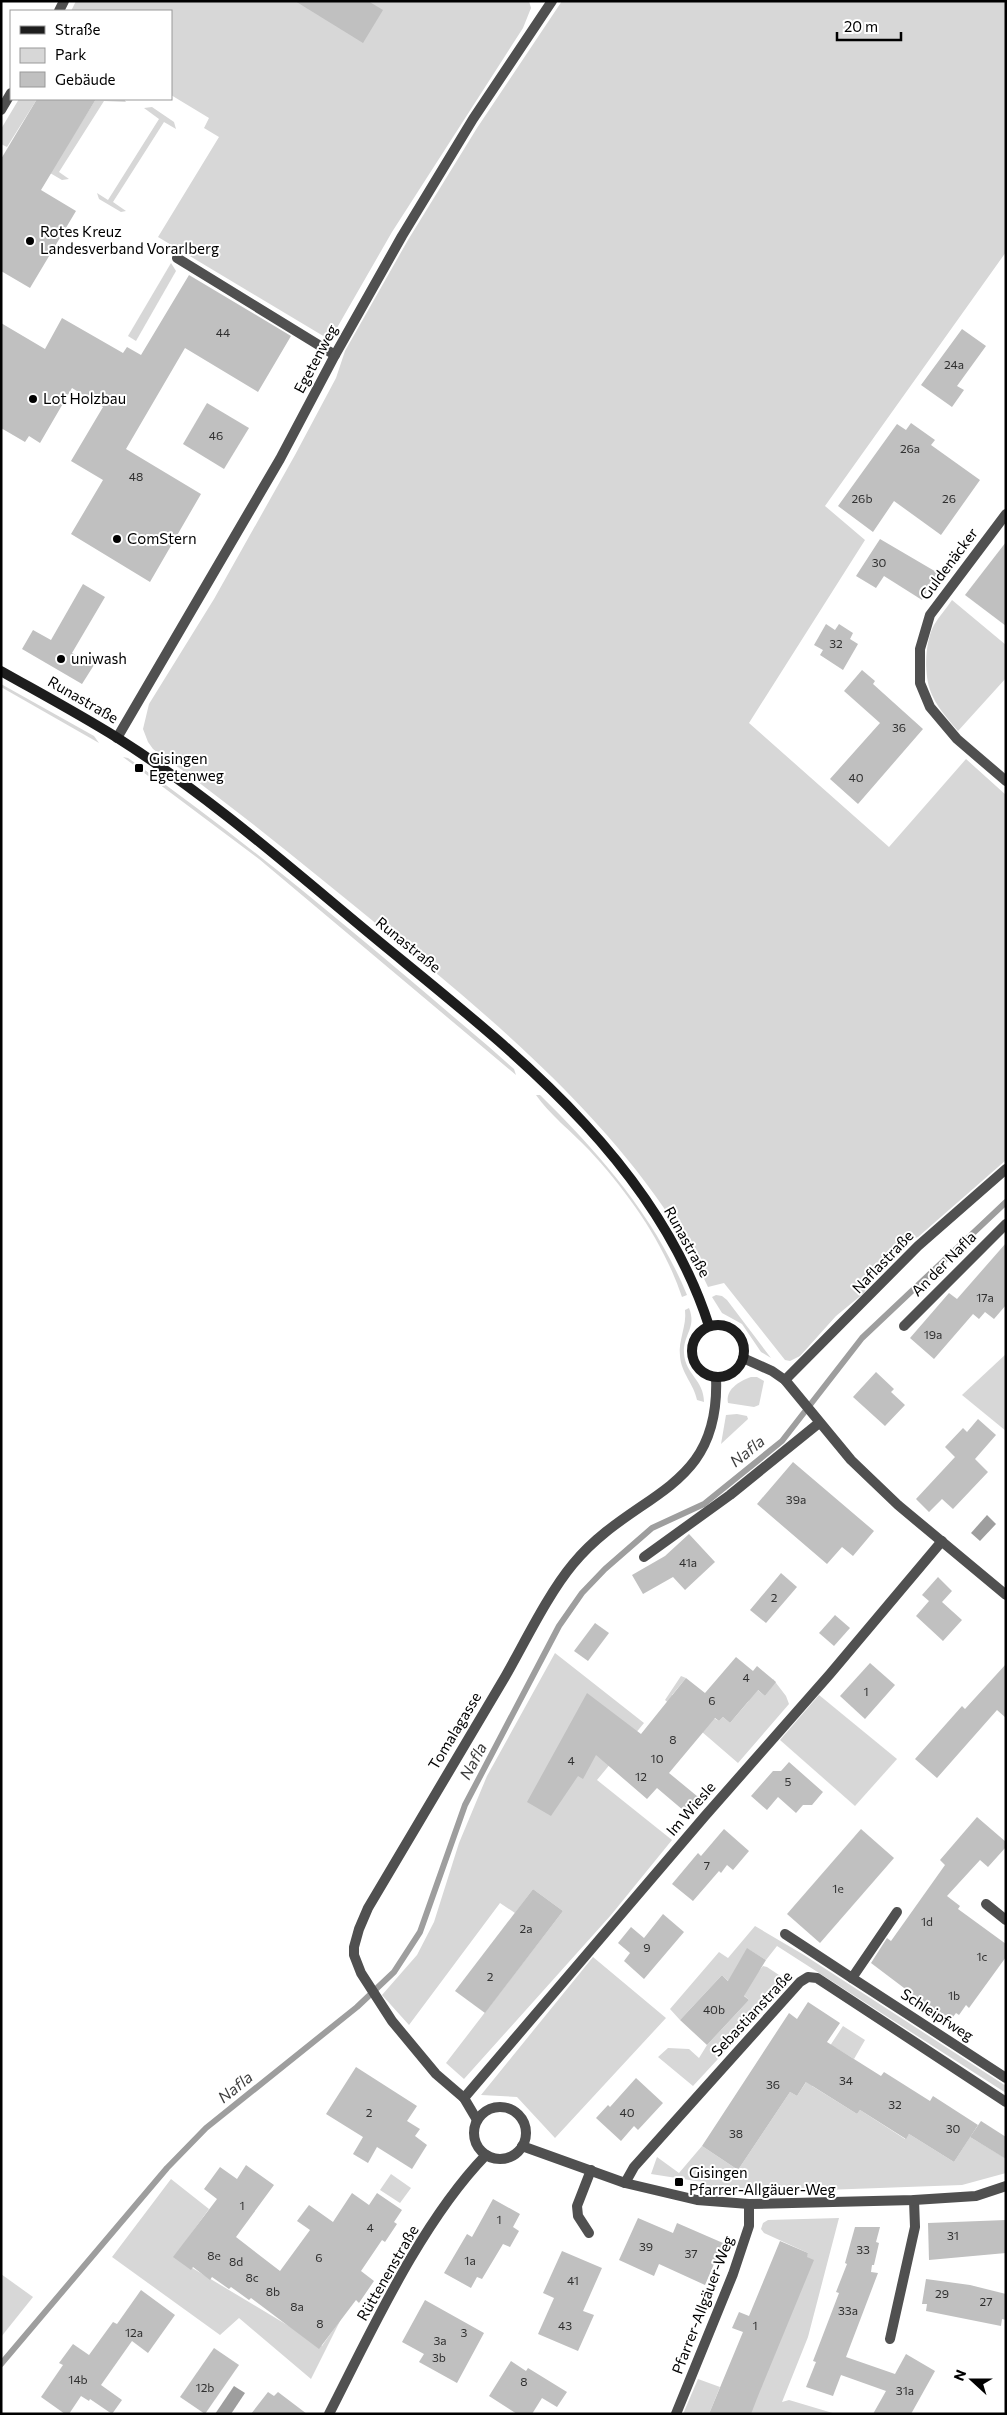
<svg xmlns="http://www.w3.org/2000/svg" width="1007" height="2415" font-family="Commissioner,sans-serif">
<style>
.green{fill:#d7d7d7}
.water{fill:#9e9e9e}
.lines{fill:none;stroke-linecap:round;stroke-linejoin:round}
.stream{stroke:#9e9e9e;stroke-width:6}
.building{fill:#c0c0c0}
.lane{stroke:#505050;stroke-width:10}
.street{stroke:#505050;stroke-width:10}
.secondary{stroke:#1d1d1d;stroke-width:10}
.poi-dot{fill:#000;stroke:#fff;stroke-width:2}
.labels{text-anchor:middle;stroke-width:4;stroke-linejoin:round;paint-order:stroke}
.number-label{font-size:12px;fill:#303030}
.poi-label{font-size:15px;fill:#000;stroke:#fff;text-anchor:start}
.street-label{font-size:15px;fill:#000;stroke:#fff}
.water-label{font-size:16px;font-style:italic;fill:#3f3f3f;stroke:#fff}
</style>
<rect width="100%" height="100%" fill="#fff"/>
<g class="green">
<polygon points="76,1 529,1 531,8 523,28 392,232 330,340 158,237 219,137 204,128 209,118 171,95 171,11 71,11"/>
<path d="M 562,1 L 1006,1 L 1006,252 L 825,506 L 865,540 L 749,723 L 889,847 L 966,759 L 1006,795 L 1006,1160 L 918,1237 L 910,1240 L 870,1281 L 864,1293 L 836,1316 L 800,1356 L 790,1361 L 785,1360 L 724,1283 L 708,1287 C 697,1264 687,1241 673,1221 C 597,1106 490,1017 384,930 C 308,868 233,806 153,749 L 148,742 L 143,729 L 149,704 L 214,599 L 295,455 L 336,378 L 345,351 L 408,240 L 477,128 Z"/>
<polygon points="19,99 37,99 7,147 1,144 1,129"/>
<polygon points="96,99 124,99 126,102 104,101 59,172 69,179 62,180 50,173"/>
<polygon points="152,107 174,122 176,129 164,122 113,202 126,211 121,212 99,199 97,193 108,200 159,119 144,108"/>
<polygon points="171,263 176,271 136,341 128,336"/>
<path d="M 952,600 L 1006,645 L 1006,678 L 958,731 C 948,719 935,705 930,690 C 924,671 925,642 934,625 C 939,616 947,608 952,600 Z"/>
<polygon points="1,684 94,736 99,743 1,687"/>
<path d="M 123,757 L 128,758 C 254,846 371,947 488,1046 L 514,1069 L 516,1075 L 259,859 Z"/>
<path d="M 536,1095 L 540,1095 C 600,1154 655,1217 687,1295 L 682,1297 C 664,1243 628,1192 589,1150 C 573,1133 548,1113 536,1095 Z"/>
<polygon points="716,1295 722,1296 727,1300 771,1358 761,1352 742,1324 722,1313 712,1297"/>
<path d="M 689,1308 C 697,1328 683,1334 684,1353 C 685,1374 704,1380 704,1402 L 697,1400 C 694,1384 681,1373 680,1356 C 678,1340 687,1326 685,1310 Z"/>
<polygon points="1006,1354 1006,1431 962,1395"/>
<path d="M 751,1377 L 757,1377 L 764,1381 L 759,1405 L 754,1407 L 728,1403 C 725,1390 739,1381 751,1377 Z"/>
<polygon points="737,1414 747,1416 748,1419 721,1444 726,1415"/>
<polygon points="555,1653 644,1723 597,1780 672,1840 611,1915 464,2079 446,2063 563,1911 533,1889 515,1913 500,1903 409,2025 382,1995 417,1955 434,1922 459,1843 487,1776"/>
<polygon points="681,1676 686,1678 672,1695 719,1721 723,1717 730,1723 748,1702 754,1687 765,1696 773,1685 773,1679 786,1696 789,1704 738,1763 665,1700"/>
<polygon points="819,1695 897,1759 855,1806 780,1740"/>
<polygon points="755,1926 804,1955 1006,2086 1006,2093 777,1946 766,1960 748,1949 758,1972 763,1966 767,1967 782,1977 785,1974 792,1979 693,2086 658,2057 668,2048 689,2049 699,2058 707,2045 749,2000 722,1975 680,2020 670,2009 719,1952 728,1958"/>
<polygon points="593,1957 666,2018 555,2138 517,2097 481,2095"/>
<polygon points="843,2026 865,2040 854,2059 836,2048 812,2086 857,2114 860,2110 905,2139 909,2134 954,2162 970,2137 1005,2158 1006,2157 1006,2173 962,2185 741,2193 706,2189 702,2182 651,2174 657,2157 679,2173 702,2146 738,2170 790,2092 797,2096"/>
<polygon points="391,2174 411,2188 400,2203 380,2190"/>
<polygon points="171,2179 209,2209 174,2257 322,2346 341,2319 311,2379 239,2318 220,2335 112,2257"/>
<polygon points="839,2218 808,2337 782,2402 789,2400 836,2414 742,2414 808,2253 764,2233 761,2229 763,2223 768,2220"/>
<polygon points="1,2274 33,2297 1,2337"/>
<polygon points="698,2379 720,2387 709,2414 683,2414"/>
</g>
<g class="water">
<polygon points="987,1515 996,1524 980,1541 971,1533"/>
<polygon points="234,2386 245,2393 231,2414 215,2414"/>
</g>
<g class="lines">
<polyline class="stream" points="1,2364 167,2168 206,2128 357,2007 394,1972 420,1932 465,1805 559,1626 582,1593 605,1569 652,1528 704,1504 782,1441 862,1338 1006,1202"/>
</g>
<g class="building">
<polygon points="295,1 368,1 383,10 363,43"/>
<polygon points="37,99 96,99 41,190 76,211 30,288 1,271 1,159"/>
<polygon points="189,275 291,336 258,392 185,348 126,449 201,494 150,582 71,534 103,480 71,461 103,407 72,388 40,443 29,436 25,442 1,428 1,323 45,349 62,318 123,353 127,347 141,355"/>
<polygon points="962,329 986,346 957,386 964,390 952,407 921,385"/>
<polygon points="207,403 249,428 224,469 183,444"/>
<polygon points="911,423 935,440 931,445 980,480 941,535 894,501 873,532 838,506 897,424 906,430"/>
<polygon points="880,539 938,573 922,600 884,576 876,588 856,576"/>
<polygon points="1006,542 1006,626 965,595"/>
<polygon points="83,584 105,597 72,653 94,665 82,684 22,649 33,630 51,640"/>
<polygon points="826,624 835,630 839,624 853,633 850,639 858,644 843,670 820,655 823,650 814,645"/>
<polygon points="862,670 875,681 873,684 923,729 858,804 830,779 880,723 844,691"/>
<polygon points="1006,1243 1006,1305 994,1319 985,1312 979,1319 973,1314 934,1359 910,1338 949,1293 957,1299"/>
<polygon points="876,1372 894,1389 891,1392 905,1405 885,1426 853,1397"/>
<polygon points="978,1419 996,1435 975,1459 988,1472 953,1509 942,1499 929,1512 916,1499 955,1457 945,1447 963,1428 967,1432"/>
<polygon points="793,1462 874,1531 853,1556 842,1547 827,1564 757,1504"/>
<polygon points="689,1534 715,1562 685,1590 673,1577 643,1594 632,1575 665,1556"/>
<polygon points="781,1573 797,1587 766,1623 750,1610"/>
<polygon points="938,1577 952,1591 942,1602 962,1620 943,1641 916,1616 929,1601 922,1595"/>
<polygon points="835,1615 850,1628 834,1646 819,1633"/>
<polygon points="595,1623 609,1633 588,1661 574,1651"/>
<polygon points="736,1657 753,1671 757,1666 776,1682 765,1696 758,1690 730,1723 723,1717 719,1721 715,1718 669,1773 703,1801 690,1816 657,1788 647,1799 596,1755 583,1779 578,1776 551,1816 527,1802 587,1693 641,1734 686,1678 705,1693"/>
<polygon points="870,1663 895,1685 865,1719 840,1696"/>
<polygon points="1006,1664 1006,1718 997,1710 937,1778 915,1759 962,1706 965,1709"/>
<polygon points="789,1762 823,1792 812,1805 803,1805 796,1813 778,1797 767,1810 751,1796 773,1771 781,1771"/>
<polygon points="977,1817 1006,1842 1006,1847 988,1867 980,1860 947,1896 960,1906 958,1909 1006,1944 1006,1957 969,2008 966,2005 959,2015 956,2013 949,2022 871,1963 887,1938 891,1941 945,1865 940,1860"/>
<polygon points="724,1829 749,1851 733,1870 727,1865 721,1873 719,1871 693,1901 672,1884 698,1853 701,1856"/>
<polygon points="861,1829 894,1858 820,1943 787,1914"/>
<polygon points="533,1889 563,1911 485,2013 455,1991"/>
<polygon points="663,1914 684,1932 644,1979 624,1961 630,1953 618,1943 631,1927 644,1938"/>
<polygon points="747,1948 766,1960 744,1996 749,2000 707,2045 680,2020 722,1975 728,1981"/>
<polygon points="808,2002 840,2023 827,2042 881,2076 884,2072 930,2101 933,2096 978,2125 954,2162 909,2134 906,2139 860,2110 857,2114 806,2082 797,2096 790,2092 738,2170 702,2146 789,2013 797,2019"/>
<polygon points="356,2067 417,2106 407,2121 420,2129 415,2136 427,2145 412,2169 377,2147 368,2163 353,2154 363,2137 326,2114"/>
<polygon points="636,2078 663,2103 638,2130 634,2126 621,2141 596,2118 608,2105 610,2107"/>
<polygon points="981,2121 1006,2137 1006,2159 970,2137"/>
<polygon points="246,2165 274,2185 236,2237 280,2271 310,2230 297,2221 309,2205 333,2222 352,2193 369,2205 377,2193 402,2210 394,2222 397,2224 385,2242 382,2240 361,2271 374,2281 359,2303 356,2300 319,2349 251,2298 249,2300 231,2287 229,2289 212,2277 210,2280 193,2267 191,2270 173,2257 217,2199 204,2189 220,2167 237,2179"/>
<polygon points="493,2199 520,2214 513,2227 519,2231 510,2247 503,2244 482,2279 477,2277 471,2288 444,2273 467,2234 472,2237"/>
<polygon points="638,2218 673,2233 677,2223 723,2243 705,2285 659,2264 654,2276 619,2260"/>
<polygon points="1006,2220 1006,2253 929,2260 928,2223"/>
<polygon points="855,2227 880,2227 876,2242 879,2243 874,2265 872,2265 871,2272 878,2273 846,2357 895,2374 906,2354 935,2371 911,2414 873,2414 886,2391 841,2375 833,2396 806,2387 816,2362 813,2361 839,2293 836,2292 847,2264 845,2263"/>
<polygon points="780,2241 808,2253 807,2257 814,2260 758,2396 751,2414 709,2414 743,2332 732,2328 739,2312 749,2316"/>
<polygon points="562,2251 602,2268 583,2311 594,2315 578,2351 538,2334 554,2298 543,2293"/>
<polygon points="926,2279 970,2285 1006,2294 1006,2320 1002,2319 1001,2326 926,2311 927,2304 922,2304"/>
<polygon points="141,2290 175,2315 148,2353 132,2341 101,2385 122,2400 112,2414 90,2399 89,2401 81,2396 69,2414 65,2414 41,2397 63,2365 59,2363 73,2344 89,2355 113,2322 117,2324"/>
<polygon points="425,2300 484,2333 457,2383 419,2362 424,2354 402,2342"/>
<polygon points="214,2348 239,2365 205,2414 180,2397"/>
<polygon points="511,2361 526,2371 528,2368 567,2392 557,2407 542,2398 532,2414 517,2414 489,2396"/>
<polygon points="268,2392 274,2396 278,2392 307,2414 251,2414"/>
</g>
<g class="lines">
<g class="lane">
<polyline points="177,258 335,355"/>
<polyline points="644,1557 730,1495 819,1423"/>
<polyline points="785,1934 852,1978 897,1912"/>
<polyline points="589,2233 578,2216 577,2206 591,2170"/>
<polyline points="890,2339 915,2227 914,2200"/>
</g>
<g class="street">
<polyline points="59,11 64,1"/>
<polyline points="1,110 11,93"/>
<polyline points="1006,514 930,615 920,649 920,683 930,707 957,739 1006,781"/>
<polyline points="117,738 280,459 335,355 402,236 473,119 552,1"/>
<polyline points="904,1326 1006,1224"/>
<polyline points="743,1358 772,1371 785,1380 851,1460 898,1505 1006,1595"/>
<polyline points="785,1380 918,1246 1006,1169"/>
<polyline points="986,1904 1006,1920"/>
<polyline points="852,1978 1006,2078"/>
<polyline points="464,2098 705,1816 830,1674 942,1541"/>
<circle cx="500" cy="2133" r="26"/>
<path d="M 477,2120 L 464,2098 L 436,2074 L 392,2021 L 361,1973 L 354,1955 L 354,1947 L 359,1929 L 368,1908 C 414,1831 459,1754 505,1677 C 525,1642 548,1594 573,1564 C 634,1490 721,1493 716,1377"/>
<polyline points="522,2146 625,2183 697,2200 749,2204 914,2200 976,2196 1006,2186"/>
<polyline points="625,2183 634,2167 800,1982 808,1977 817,1978 1006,2102"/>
<path d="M 329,2414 C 372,2330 421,2222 486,2155"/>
<polyline points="676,2414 733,2274 749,2226 749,2204"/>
</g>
<g class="secondary">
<path d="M 1,671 C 40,693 79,714 116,737 C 211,797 295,872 381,943 C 510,1049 656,1160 709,1326"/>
<circle cx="718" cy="1351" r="26"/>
</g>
</g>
<g class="poi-dot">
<circle cx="30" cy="241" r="5"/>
<circle cx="33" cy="399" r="5"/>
<circle cx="117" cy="539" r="5"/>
<circle cx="61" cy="659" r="5"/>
<rect x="134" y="763" width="10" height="10" rx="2.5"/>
<rect x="674" y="2177" width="10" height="10" rx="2.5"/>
</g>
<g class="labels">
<g class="number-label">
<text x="223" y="337">44</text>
<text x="954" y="369">24a</text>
<text x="216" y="440">46</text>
<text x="910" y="453">26a</text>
<text x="136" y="481">48</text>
<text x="862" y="503">26b</text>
<text x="949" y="503">26</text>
<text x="879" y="567">30</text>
<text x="836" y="648">32</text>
<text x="899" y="732">36</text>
<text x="856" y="782">40</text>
<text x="985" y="1302">17a</text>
<text x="933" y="1339">19a</text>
<text x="796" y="1504">39a</text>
<text x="688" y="1567">41a</text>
<text x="774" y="1602">2</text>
<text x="746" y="1682">4</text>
<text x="866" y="1696">1</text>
<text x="712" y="1705">6</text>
<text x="673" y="1744">8</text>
<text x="657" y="1763">10</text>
<text x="571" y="1765">4</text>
<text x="641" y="1781">12</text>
<text x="788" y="1786">5</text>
<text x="707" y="1870">7</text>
<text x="838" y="1893">1e</text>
<text x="927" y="1926">1d</text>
<text x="526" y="1933">2a</text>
<text x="647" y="1952">9</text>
<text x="982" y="1961">1c</text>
<text x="490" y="1981">2</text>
<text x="954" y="2000">1b</text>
<text x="714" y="2014">40b</text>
<text x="846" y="2085">34</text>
<text x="773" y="2089">36</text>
<text x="895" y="2109">32</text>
<text x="369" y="2117">2</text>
<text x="627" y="2117">40</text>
<text x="953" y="2133">30</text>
<text x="736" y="2138">38</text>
<text x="242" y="2210">1</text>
<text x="499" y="2224">1</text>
<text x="370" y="2232">4</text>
<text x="953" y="2240">31</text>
<text x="646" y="2251">39</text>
<text x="863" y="2254">33</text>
<text x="691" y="2258">37</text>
<text x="214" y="2260">8e</text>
<text x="319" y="2262">6</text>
<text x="470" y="2265">1a</text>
<text x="236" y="2266">8d</text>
<text x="252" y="2282">8c</text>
<text x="573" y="2285">41</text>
<text x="273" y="2296">8b</text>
<text x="942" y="2298">29</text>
<text x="986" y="2306">27</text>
<text x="297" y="2311">8a</text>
<text x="848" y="2315">33a</text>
<text x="320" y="2328">8</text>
<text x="565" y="2330">43</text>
<text x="755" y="2330">1</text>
<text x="134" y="2337">12a</text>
<text x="464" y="2337">3</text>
<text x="440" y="2345">3a</text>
<text x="439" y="2362">3b</text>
<text x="78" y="2384">14b</text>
<text x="524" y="2386">8</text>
<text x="205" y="2392">12b</text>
<text x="905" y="2395">31a</text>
</g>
<g class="poi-label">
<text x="40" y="237">Rotes Kreuz<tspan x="40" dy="17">Landesverband Vorarlberg</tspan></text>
<text x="43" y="404">Lot Holzbau</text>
<text x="127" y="544">ComStern</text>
<text x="71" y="664">uniwash</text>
<text x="149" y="764">Gisingen<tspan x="149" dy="17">Egetenweg</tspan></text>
<text x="689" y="2178">Gisingen<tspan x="689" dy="17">Pfarrer-Allgäuer-Weg</tspan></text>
</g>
<g class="street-label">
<text transform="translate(316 359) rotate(-62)" y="5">Egetenweg</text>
<text transform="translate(949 564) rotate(-53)" y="5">Guldenäcker</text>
<text transform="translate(83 700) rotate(30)" y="5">Runastraße</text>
<text transform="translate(408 945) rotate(39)" y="5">Runastraße</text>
<text transform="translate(687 1242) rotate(61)" y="5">Runastraße</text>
<text transform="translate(883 1262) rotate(-46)" y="5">Naflastraße</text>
<text transform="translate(944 1264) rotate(-45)" y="5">An der Nafla</text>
<text transform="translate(455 1731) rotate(-59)" y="5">Tomalagasse</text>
<text transform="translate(691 1809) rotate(-49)" y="5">Im Wiesle</text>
<text transform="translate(752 2014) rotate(-47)" y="5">Sebastianstraße</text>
<text transform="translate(937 2015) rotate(33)" y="5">Schleipfweg</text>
<text transform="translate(388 2273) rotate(-60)" y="5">Rüttenenstraße</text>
<text transform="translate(703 2305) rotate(-69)" y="5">Pfarrer-Allgäuer-Weg</text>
</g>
<g class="water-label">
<text transform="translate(747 1451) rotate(-39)" y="6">Nafla</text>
<text transform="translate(473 1761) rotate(-62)" y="6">Nafla</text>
<text transform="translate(235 2087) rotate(-39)" y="6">Nafla</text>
</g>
</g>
<rect width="1007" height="2415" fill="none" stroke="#000000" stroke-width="5"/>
<rect x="10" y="10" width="162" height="90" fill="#ffffff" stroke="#999999"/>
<rect x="20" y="26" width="25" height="8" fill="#1d1d1d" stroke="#999999"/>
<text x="55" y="35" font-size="15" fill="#000000">Straße</text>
<rect x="20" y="48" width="25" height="15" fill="#d7d7d7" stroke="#999999"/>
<text x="55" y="60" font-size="15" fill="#000000">Park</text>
<rect x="20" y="72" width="25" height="15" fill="#c0c0c0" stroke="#999999"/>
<text x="55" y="85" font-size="15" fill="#000000">Gebäude</text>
<g transform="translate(972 2380) rotate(291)" stroke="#ffffff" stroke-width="4" paint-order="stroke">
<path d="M0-4L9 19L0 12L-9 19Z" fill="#000000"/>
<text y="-8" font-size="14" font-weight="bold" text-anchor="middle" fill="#000000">N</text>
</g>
<path d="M837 32v8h64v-8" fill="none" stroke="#000000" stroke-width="2.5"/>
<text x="844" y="32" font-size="15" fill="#000000" stroke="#ffffff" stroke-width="4" paint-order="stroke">20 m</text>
</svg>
